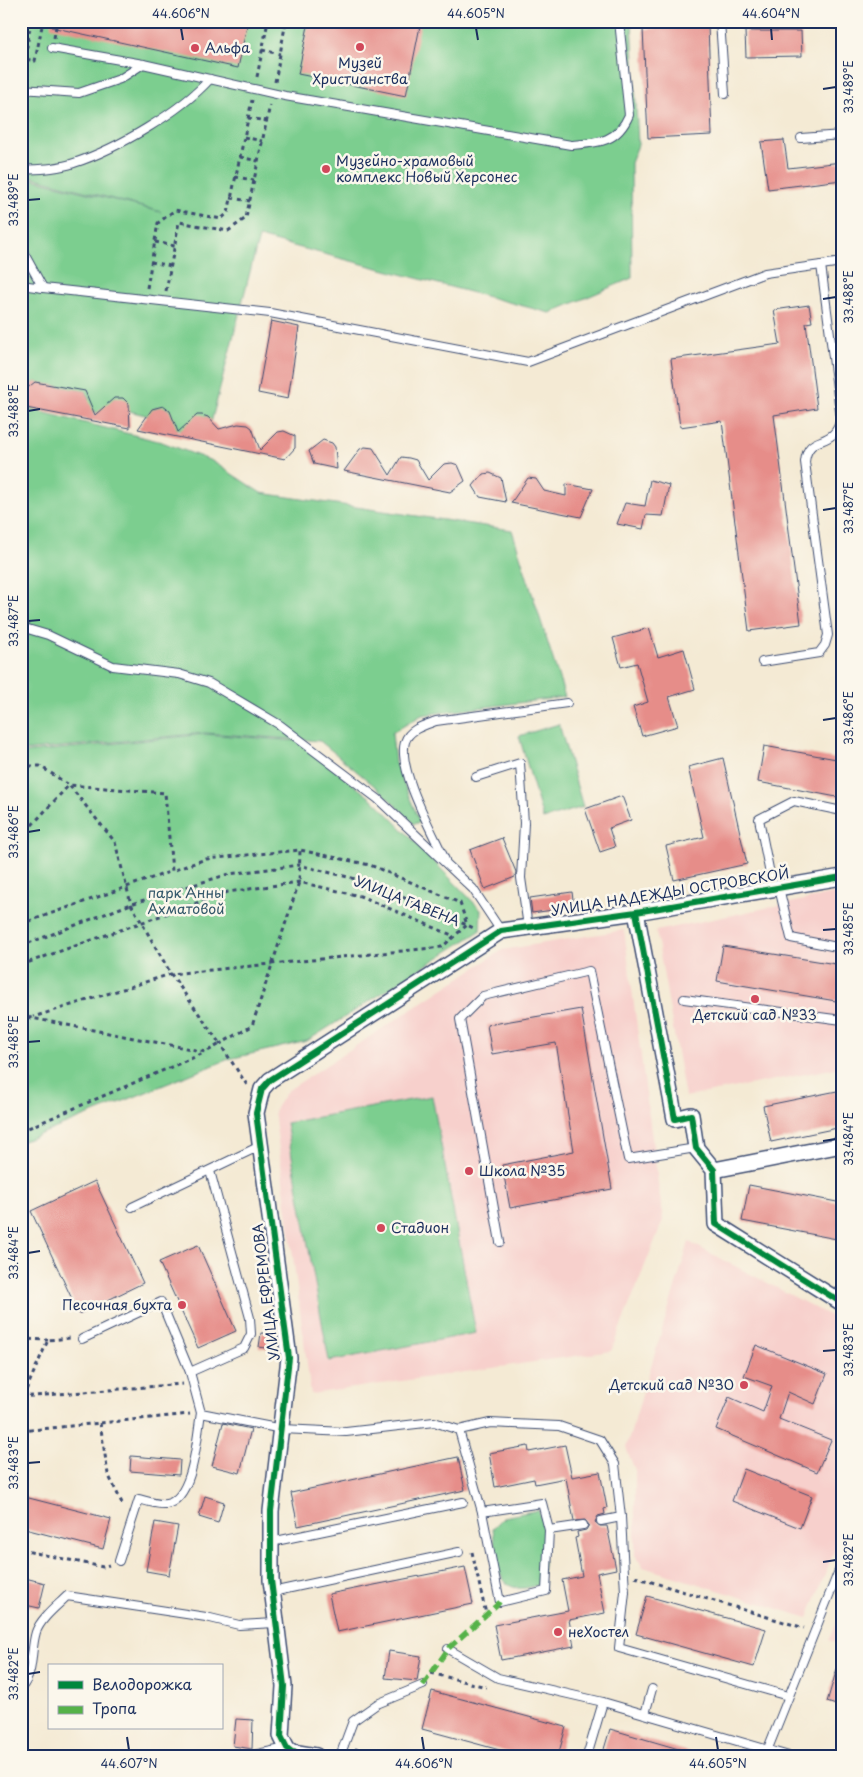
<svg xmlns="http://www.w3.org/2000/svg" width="863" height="1777" font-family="'Playpen Sans',sans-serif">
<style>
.built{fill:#f7d0cc}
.green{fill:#7cce8f;stroke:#4c7e76}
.building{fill:#e68d89}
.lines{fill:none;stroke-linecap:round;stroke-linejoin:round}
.lane-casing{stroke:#3c4b70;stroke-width:10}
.street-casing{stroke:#3c4b70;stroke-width:18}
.path{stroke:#3c4b70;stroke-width:3;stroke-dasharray:4 4;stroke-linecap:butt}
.lane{stroke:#fff;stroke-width:8}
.street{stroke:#fff;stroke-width:15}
.quiet{stroke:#55b248;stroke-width:5;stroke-dasharray:10 5;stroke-linecap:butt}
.cycleway-casing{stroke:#fbf7ec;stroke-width:9}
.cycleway{stroke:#00873e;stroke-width:6}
.ticks{fill:none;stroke:#1b2f5e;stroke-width:2}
.poi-dot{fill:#d1495b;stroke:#fbf7ec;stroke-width:2}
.labels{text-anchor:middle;stroke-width:5;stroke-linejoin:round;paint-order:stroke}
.poi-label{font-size:14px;fill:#1b2f5e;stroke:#fbf7ec;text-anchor:start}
.street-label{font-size:14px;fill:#1b2f5e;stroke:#fbf7ec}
.park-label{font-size:14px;fill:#33576a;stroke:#fbf7ec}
.neatline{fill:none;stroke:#1b2f5e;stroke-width:2}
.ticks-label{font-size:12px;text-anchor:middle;fill:#1b2f5e}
</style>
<rect width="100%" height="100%" fill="#fbf7ec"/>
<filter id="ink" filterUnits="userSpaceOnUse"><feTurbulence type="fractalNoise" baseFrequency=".02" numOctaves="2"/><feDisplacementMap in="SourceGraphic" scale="10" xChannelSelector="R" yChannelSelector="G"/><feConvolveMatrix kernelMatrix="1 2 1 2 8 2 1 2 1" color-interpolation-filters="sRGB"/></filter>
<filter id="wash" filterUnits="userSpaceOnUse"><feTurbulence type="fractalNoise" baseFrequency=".0096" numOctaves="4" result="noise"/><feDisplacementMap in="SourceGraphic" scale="20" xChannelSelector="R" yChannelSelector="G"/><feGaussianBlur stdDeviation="1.12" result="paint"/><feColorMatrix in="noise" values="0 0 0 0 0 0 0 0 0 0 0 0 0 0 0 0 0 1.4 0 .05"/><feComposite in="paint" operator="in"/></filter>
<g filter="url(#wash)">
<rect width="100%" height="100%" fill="#f4ead4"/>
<g class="built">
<polygon points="842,892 842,1067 685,1097 656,931"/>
<polygon points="624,930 663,1220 611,1351 311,1394 274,1111 287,1091 502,950"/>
<polygon points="689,1242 842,1322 842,1531 808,1618 643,1567 635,1555 635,1470 626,1448"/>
<polygon points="842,1611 842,1645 829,1640"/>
</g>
<g class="green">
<polygon points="21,21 632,21 638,145 631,163 632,278 550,313 259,237 211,423 208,417 198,415 192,431 168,427 171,418 168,408 155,407 149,416 129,411 126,401 114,398 108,405 107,415 84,409 89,399 85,391 35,382 26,389 26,401 21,400 21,176 161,212 21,174"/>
<polygon points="21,407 162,442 212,461 261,493 512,530 565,697 422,715 392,733 395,763 420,822 414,824 383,793 320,741 205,733 21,751"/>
<polygon points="559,724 583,807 543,819 519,736"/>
<polygon points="205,734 298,741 377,803 481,910 480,931 307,1041 229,1059 21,1142 21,753"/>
<polygon points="432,1096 476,1333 329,1361 286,1123"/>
<path d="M 538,1510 L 546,1530 L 541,1584 C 495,1601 497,1563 493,1528 L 504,1517 Z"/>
</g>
<g id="blocks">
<g class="building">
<polygon points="51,21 201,21 213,24 214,21 248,21 238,68 51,27"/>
<polygon points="309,21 421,21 406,96 298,74"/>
<polygon points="708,26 712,135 648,138 643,29"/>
<polygon points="745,31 801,31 802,56 746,57"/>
<polygon points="784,140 788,168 842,162 842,180 768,189 761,142"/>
<polygon points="809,305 812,322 806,323 817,408 774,415 801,624 749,631 722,421 680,427 671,359 780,344 774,310"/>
<polygon points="271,321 299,327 288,399 258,393"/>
<polygon points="35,382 85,391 95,415 114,398 123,398 129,404 130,428 21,407 26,389"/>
<polygon points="163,406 170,411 178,432 197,415 202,415 208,417 219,429 238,424 248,425 252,428 260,450 278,432 284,431 295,436 295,448 285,459 138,429 152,409"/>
<polygon points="323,440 332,443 335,447 337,469 314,464 309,451"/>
<polygon points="365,447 373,448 390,475 401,457 409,458 416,460 428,480 444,464 452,463 458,465 465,481 450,492 344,471 360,449"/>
<polygon points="490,473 501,478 506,502 480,497 473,486 483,474"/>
<polygon points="528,478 536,479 544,491 566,496 566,484 593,489 581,517 511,503"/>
<polygon points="650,480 669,485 663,516 646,515 643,529 617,524 625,503 645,506"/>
<polygon points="649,628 658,657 684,649 695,689 669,697 678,726 642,736 633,707 648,702 637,663 621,667 613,638"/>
<polygon points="764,746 842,760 842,798 758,782"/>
<polygon points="723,758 747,864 674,880 666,846 704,837 688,767"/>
<polygon points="622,796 631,820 609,828 615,847 600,852 585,809"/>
<polygon points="502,838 516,872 515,877 485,889 470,850"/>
<polygon points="572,892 574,907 532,913 530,898"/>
<polygon points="723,946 842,965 842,1002 717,981"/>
<polygon points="581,1009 612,1189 510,1208 502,1165 574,1151 556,1043 492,1054 487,1025"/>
<polygon points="842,1090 842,1127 771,1142 763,1106"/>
<polygon points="95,1181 143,1283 79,1314 31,1211"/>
<polygon points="749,1185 842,1203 842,1240 742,1221"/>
<polygon points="198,1245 236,1331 198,1348 159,1262"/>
<polygon points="261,1333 274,1334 272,1349 259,1347"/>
<polygon points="756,1345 827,1374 815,1404 788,1392 779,1419 831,1440 817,1472 716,1429 729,1397 763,1412 772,1386 744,1376"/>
<polygon points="223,1423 251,1429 240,1473 212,1466"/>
<polygon points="565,1445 572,1477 600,1472 607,1508 604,1509 605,1514 598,1516 595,1522 600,1526 607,1526 616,1569 597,1573 605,1613 569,1620 574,1646 501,1660 494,1625 568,1611 562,1580 582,1576 575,1538 578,1537 577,1532 586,1530 589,1525 585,1520 574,1521 566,1478 535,1484 534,1479 495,1487 489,1453 528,1446 529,1452"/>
<polygon points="131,1456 180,1460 179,1475 130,1471"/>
<polygon points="458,1457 465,1490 298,1526 291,1493"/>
<polygon points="744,1469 812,1496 800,1528 732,1501"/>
<polygon points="21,1496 111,1519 103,1549 21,1528"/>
<polygon points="205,1496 224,1502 218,1523 199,1517"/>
<polygon points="155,1522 178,1526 169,1575 146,1571"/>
<polygon points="465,1567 473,1604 337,1632 329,1594"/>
<polygon points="21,1577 45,1583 39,1608 21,1604"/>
<polygon points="647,1596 766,1629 754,1667 636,1634"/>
<polygon points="389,1651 421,1656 417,1681 385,1678"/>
<polygon points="838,1665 842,1666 842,1707 827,1702"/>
<polygon points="432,1691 566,1727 558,1756 522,1756 422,1729"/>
<polygon points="236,1719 253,1720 252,1749 233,1746"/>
<polygon points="610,1729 689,1752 689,1756 602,1756"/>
</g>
</g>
</g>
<g filter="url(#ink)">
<use href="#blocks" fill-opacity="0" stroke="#3c4b70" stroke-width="1"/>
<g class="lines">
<defs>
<g id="lane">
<polyline points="720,21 725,94"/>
<path d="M 52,48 L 143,64 L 285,96 L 571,145 C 598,143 617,143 629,115 L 619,21"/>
<polyline points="21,89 79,93 120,79 143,64"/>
<polyline points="801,138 842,135"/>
<path d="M 21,170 C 39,169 57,169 74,163 C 117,149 180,112 210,79"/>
<polyline points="21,248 43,288 21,285"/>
<polyline points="43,288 270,313 528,362 765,273 842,262"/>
<polyline points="21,627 48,635 113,666 179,674 209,683 280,725 378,799 473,889 501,931"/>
<path d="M 762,662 L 819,653 L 825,645 L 828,635 L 805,462 C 808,431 833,451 841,419 L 821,265"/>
<polyline points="476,777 520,763 524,823 521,878 528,927"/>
<path d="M 445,860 C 433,833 397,770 405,742 C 409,729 425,725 436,721 L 567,703"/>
<polyline points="779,888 791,938 842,948"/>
<polyline points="773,889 759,819 794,801 842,811"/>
<polyline points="684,999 842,1020"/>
<polyline points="132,1207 260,1146"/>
<polyline points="500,1242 460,1019 483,996 589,971 628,1159 696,1148"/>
<polyline points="82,1339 161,1302 190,1372 244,1348 251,1334 250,1318 210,1171"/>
<polyline points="190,1372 201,1413 282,1429 346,1432 434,1422 459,1430 490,1423 559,1426 600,1440 615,1464 621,1517 601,1521"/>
<polyline points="459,1430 482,1512"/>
<polygon points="542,1503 549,1530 546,1591 500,1602 482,1512"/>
<polyline points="621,1517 625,1592 619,1648 788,1696"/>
<polyline points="549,1530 583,1525"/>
<polyline points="271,1542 463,1502"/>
<path d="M 119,1561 L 139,1499 C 146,1501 158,1505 166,1504 C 194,1500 197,1435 201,1413"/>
<polyline points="272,1592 459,1552"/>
<polyline points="448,1649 498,1678 603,1702 789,1756"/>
<path d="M 21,1688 C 35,1673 30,1651 36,1632 C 41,1618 57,1606 67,1596 L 206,1617 L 239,1625 L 275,1623"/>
<polyline points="645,1714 652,1689"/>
<polyline points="247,1756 287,1748"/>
<polyline points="340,1756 353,1721 377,1704 423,1685"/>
<polyline points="587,1756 603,1702"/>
<polyline points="765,1756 842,1563"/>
</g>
<g id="street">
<polyline points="636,912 675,1119 691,1115 696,1148 714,1170 716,1224 842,1303"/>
<polyline points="714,1170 842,1145"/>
<polyline points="316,1756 292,1752 287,1748 281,1736 284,1686 271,1580 271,1511 289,1358 256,1113 262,1089 270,1080 501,931 636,912 842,877"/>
</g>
</defs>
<use href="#lane" class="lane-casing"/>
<use href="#street" class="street-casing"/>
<g class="path">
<polyline points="31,21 25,59 35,61 43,21"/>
<polyline points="54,38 57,21"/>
<polyline points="262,50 280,54"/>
<polyline points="257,77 268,21"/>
<polyline points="275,82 286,21"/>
<polyline points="248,118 267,121"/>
<polyline points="244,137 262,141"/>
<polyline points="240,157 258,161"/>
<polyline points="235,177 254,180"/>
<polyline points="231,198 250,201"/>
<polyline points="155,242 175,246"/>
<polyline points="151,262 171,266"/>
<polyline points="147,288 158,223 175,210 221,219 228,213 252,100"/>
<polyline points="166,291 179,222 228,231 246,218 270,105"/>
<polyline points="21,766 40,766 69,785 165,793 172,871 206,859 300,850 370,865 460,903 467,925 442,947 171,974 220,1044 206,1052 21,1016"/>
<polyline points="21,837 69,785 115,842 131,904 171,974 33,1017"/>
<polyline points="21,924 172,871"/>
<polyline points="21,946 131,904 229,874 299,865 368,882 476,929"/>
<polyline points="21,965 228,892 299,882 360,896 454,936"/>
<polyline points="247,1085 220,1044 252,1026 299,882 300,850"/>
<polyline points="21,1131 204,1053"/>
<polyline points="21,1339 48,1340"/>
<polyline points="21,1397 183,1384"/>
<polyline points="23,1397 48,1340 71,1338"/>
<polyline points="100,1423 108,1474 122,1503 125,1504"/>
<polyline points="21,1431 190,1414"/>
<polyline points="21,1550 103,1567 109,1565"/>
<polyline points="472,1552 486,1614"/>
<polyline points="635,1577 804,1628"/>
<polyline points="431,1673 486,1687"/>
<polyline points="355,1749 386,1756"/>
</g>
<use href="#lane" class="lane"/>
<use href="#street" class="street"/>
<polyline class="quiet" points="423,1685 448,1649 500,1602"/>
<defs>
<g id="cycleway">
<polyline points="636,912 675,1119 691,1115 696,1148 714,1170 716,1224 842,1303"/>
<polyline points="316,1756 292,1752 287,1748 281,1736 284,1686 271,1580 271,1511 289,1358 256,1113 262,1089 270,1080 501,931 636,912 842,877"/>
</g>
</defs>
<use href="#cycleway" class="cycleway-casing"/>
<use href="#cycleway" class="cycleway"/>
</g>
</g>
<path class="ticks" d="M 181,28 L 183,40M 476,28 L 478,40M 771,28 L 772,40M 823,89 L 836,87M 28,200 L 40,199M 823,299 L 836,297M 28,411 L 40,409M 823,510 L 836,508M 28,621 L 40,620M 823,720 L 836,718M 28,832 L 40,830M 823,930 L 836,929M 28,1042 L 40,1041M 823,1141 L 836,1139M 28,1253 L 40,1251M 823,1351 L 836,1350M 28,1463 L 40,1462M 823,1562 L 836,1560M 28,1674 L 40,1672M 127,1737 L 129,1750M 422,1737 L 424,1750M 716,1737 L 718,1750"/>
<g class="poi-dot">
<circle cx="360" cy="47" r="5"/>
<circle cx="195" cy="48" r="5"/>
<circle cx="326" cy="169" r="5"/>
<circle cx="755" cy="999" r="5"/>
<circle cx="469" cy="1171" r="5"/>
<circle cx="381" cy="1228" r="5"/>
<circle cx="182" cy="1305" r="5"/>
<circle cx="744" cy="1385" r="5"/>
<circle cx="558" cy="1632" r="5"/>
</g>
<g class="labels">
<g class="poi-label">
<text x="205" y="53">Альфа</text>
<text x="360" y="68" text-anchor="middle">Музей<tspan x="360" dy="16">Христианства</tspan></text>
<text x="336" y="166">Музейно-храмовый<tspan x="336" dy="16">комплекс Новый Херсонес</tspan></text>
<text x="755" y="1020" text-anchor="middle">Детский сад №33</text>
<text x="479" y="1176">Школа №35</text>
<text x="391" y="1233">Стадион</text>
<text x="172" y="1310" text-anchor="end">Песочная бухта</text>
<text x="734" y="1390" text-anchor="end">Детский сад №30</text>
<text x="568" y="1637">неХостел</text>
</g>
<g class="street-label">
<text transform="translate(670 892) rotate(-9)" y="5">УЛИЦА НАДЕЖДЫ ОСТРОВСКОЙ</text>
<text transform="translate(407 901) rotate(22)" y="5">УЛИЦА ГАВЕНА</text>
<text transform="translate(266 1292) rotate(-97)" y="5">УЛИЦА ЕФРЕМОВА</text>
</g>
<g class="park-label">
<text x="186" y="898">парк Анны<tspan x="186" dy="16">Ахматовой</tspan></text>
</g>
</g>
<rect width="863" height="1777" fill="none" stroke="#fbf7ec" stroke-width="55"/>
<rect x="48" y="1664" width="175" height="65" fill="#fbf7ec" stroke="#a1a7b3"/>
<rect x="58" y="1681" width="25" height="8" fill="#00873e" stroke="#a1a7b3"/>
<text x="92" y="1690" font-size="15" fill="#1b2f5e">Велодорожка</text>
<rect x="58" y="1706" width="25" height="8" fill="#55b248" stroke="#a1a7b3"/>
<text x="92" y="1714" font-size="15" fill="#1b2f5e">Тропа</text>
<rect x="28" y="28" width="808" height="1722" class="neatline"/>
<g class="ticks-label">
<text x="181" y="18">44.606°N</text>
<text x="476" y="18">44.605°N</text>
<text x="771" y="18">44.604°N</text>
<text transform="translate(849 87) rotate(-90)" y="4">33.489°E</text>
<text transform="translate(14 200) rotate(-90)" y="4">33.489°E</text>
<text transform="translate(849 297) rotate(-90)" y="4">33.488°E</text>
<text transform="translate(14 411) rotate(-90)" y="4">33.488°E</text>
<text transform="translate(849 508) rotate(-90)" y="4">33.487°E</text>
<text transform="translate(14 621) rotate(-90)" y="4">33.487°E</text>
<text transform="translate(849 718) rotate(-90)" y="4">33.486°E</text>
<text transform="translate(14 832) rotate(-90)" y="4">33.486°E</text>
<text transform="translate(849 929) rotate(-90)" y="4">33.485°E</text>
<text transform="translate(14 1042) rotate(-90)" y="4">33.485°E</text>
<text transform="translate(849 1139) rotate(-90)" y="4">33.484°E</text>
<text transform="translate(14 1253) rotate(-90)" y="4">33.484°E</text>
<text transform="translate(849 1350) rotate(-90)" y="4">33.483°E</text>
<text transform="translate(14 1463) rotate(-90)" y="4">33.483°E</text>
<text transform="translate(849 1560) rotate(-90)" y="4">33.482°E</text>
<text transform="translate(14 1674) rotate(-90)" y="4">33.482°E</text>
<text x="129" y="1768">44.607°N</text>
<text x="424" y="1768">44.606°N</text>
<text x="718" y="1768">44.605°N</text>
</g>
</svg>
